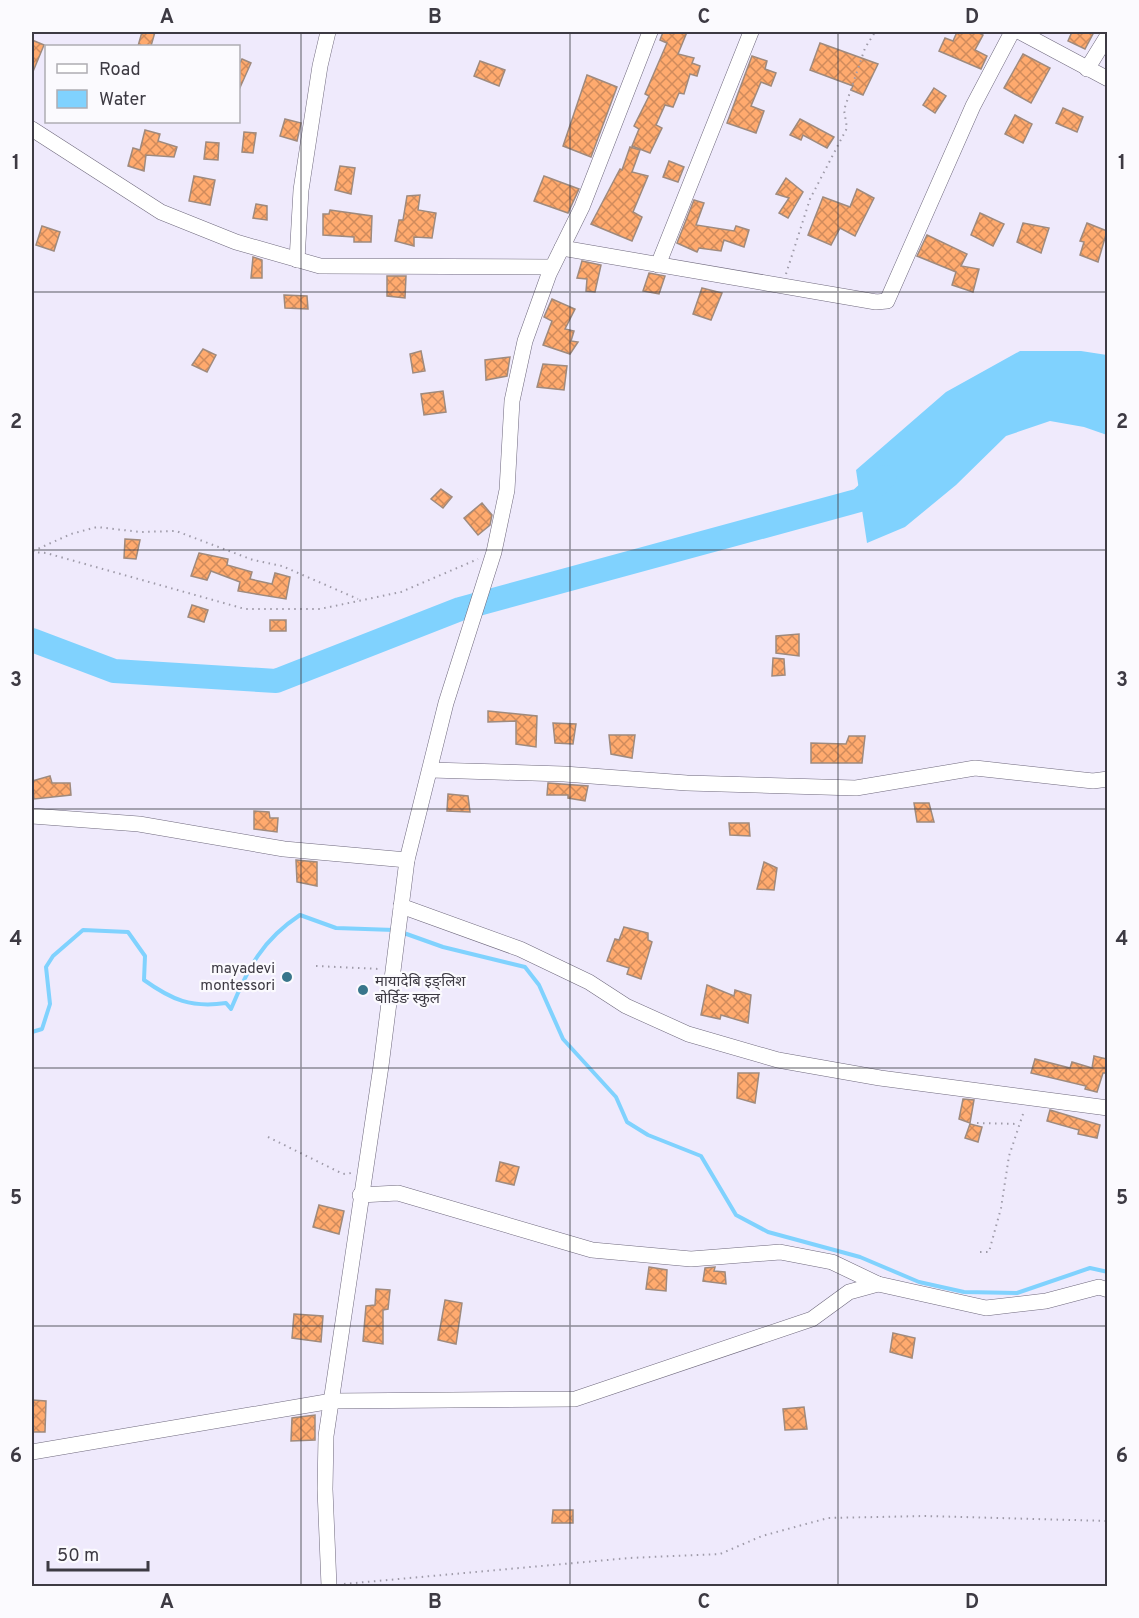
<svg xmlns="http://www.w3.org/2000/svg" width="1139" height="1618" font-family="Overpass,'Noto Sans Devanagari',sans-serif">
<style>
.water{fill:#80d2fe}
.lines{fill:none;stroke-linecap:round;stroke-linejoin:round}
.stream{stroke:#80d2fe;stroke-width:4}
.river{stroke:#80d2fe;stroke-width:24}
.building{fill:url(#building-cross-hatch);stroke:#9f8a7d;stroke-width:1.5}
.street-casing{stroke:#6f697d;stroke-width:16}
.path{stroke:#9f9ba9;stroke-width:2;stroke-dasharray:1.5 4.5;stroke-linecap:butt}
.street{stroke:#fff;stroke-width:15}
.grid{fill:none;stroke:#3d3a43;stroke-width:1.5;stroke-opacity:0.55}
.poi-dot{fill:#38768b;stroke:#fbfafe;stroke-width:2}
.labels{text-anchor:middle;stroke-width:4.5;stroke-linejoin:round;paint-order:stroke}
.poi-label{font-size:15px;fill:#3d3a43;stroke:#fbfafe;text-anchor:end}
.neatline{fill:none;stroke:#3d3a43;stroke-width:2}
.grid-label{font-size:20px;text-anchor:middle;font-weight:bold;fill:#3d3a43}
</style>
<defs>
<pattern id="building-cross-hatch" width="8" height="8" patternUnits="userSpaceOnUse" patternTransform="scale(1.5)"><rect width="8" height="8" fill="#ffaa6e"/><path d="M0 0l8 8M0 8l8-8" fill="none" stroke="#d08b5c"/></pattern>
</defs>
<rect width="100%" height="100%" fill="#efeafc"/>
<polygon class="water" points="1020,351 1081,351 1107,355 1107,435 1084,427 1050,421 1006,436 956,485 905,527 867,543 856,470 946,392"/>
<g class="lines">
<g class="stream">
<polyline points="401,932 443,947 525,967 539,985 563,1039 616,1097 627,1122 648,1135 701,1156 736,1215 768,1232 860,1257 919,1282 964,1292 1017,1293 1090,1268 1108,1272"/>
<path d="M 32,1032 L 42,1029 L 50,1004 L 46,967 L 53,956 L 83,930 L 128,932 L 145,956 L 144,980 C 172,1000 191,1008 226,1003 L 231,1009 C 248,968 262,940 300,915 L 336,928 L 394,930"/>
</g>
<polyline class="river" points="32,640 114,671 276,681 460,609 860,500 885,477"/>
</g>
<g class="building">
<polygon points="142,32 155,32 151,46 138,46"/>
<polygon points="663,32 687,32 678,54 694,58 692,63 700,66 697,76 690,74 684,94 679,93 673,107 665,105 656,125 662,128 650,153 632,146 639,129 634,126 649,96 645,94 667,43 660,40"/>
<polygon points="957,32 977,32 983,35 975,50 987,56 981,69 939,51 945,38 953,41"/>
<polygon points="1072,32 1094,32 1085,49 1068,41"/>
<polygon points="32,40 44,45 32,74"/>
<polygon points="820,43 878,64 863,95 851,90 853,86 810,70"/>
<polygon points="1023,54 1050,68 1031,103 1004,88"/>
<polygon points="752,56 767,61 765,69 776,73 771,86 761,82 751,106 764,111 756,133 727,123"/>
<polygon points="242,59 251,63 238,92 238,66"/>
<polygon points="480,61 505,70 499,86 474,76"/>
<polygon points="587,75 617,87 591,157 563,146"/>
<polygon points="934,88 946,96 935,113 923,105"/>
<polygon points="1063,108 1083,117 1077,132 1056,123"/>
<polygon points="1015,115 1032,124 1023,143 1005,134"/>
<polygon points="285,119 301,123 297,141 280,136"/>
<polygon points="800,119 834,137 827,148 803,135 801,140 790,135"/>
<polygon points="145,130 160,134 158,141 177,147 174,157 146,155 144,171 128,166 133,148 140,150"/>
<polygon points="244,132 256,133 253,153 242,152"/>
<polygon points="206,142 219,143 218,160 204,159"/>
<polygon points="630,147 640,150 632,172 648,176 633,212 642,217 632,241 591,224 620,169 622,170"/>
<polygon points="669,161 684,167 678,182 663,177"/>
<polygon points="340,166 355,168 351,194 335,190"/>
<polygon points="194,176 215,180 210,205 189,201"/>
<polygon points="544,176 579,189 568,213 534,201"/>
<polygon points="786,178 803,192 788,218 779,213 789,198 776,194"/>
<polygon points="857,189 874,198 855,236 840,228 831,245 808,235 823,197 850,207"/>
<polygon points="420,195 418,210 436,213 432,238 414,237 414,246 395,241 399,220 403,220 407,196"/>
<polygon points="694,200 704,203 696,225 734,231 736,226 749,230 744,247 724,240 721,251 699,248 697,252 677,243"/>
<polygon points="256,204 267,206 267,220 253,218"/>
<polygon points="330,210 372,216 371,242 354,242 354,237 323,235 323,214 329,214"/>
<polygon points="980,213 1004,224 993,246 971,235"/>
<polygon points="1023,223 1049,228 1041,253 1017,242"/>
<polygon points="1087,223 1107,231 1098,262 1080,255 1084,242 1080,241"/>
<polygon points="42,226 60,232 54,251 36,245"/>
<polygon points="927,235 967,254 961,266 979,269 973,292 952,285 956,272 917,256"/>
<polygon points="253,257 262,260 262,278 251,278"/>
<polygon points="582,261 601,265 595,292 586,291 587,279 577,278"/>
<polygon points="649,273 665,276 659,294 643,291"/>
<polygon points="387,276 406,276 405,298 387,296"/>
<polygon points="702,288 722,293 711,320 693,314"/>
<polygon points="284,295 307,296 308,309 285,308"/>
<polygon points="552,299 575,309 565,329 574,331 571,341 578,342 570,354 543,345 552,321 544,317"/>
<polygon points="203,349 216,355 207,372 192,365"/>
<polygon points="421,351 425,371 413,373 410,354"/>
<polygon points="510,357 507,376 486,380 485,360"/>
<polygon points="543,364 567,366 564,390 537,387"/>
<polygon points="443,391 446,412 424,415 421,394"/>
<polygon points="441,489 452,497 443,508 431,499"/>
<polygon points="482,503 492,515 490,525 478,535 464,518"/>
<polygon points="125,539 140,540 136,559 124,558"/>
<polygon points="199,553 228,559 227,565 252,572 250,579 272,584 275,573 290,577 286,599 238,591 240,582 211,571 207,580 191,576"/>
<polygon points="192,605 208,610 204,622 188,617"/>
<rect x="270" y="620" width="16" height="11"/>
<polygon points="799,634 799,656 776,653 776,636"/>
<polygon points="773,658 784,659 785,675 772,676"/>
<polygon points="488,711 537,716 536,747 516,744 516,721 488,722"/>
<polygon points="553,723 576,724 573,744 555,743"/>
<polygon points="609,735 635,735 632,758 611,754"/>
<polygon points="849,736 865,736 862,763 811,763 811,743 846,744"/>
<polygon points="50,776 52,783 70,783 71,795 34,799 32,781"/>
<polygon points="548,783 588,786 585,801 568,798 568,795 547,795"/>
<polygon points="448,794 468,796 470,812 447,811"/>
<polygon points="914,803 929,803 934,822 917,822"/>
<polygon points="254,811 269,812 270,818 278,818 277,832 254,829"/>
<polygon points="729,823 749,823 750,836 730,835"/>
<polygon points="296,860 317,862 317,886 297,882"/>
<polygon points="764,862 777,868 774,890 757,889"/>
<polygon points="624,927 648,933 648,940 652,942 641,979 627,974 629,968 607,961 615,939 619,940"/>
<polygon points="707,985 734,996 735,990 751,995 748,1023 721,1015 720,1019 701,1015"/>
<polygon points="1094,1056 1107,1059 1106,1073 1103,1073 1097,1092 1085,1089 1086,1086 1031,1073 1035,1059 1070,1068 1072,1062 1092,1068"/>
<polygon points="738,1073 759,1073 755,1103 737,1098"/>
<polygon points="963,1099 974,1100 970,1123 959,1119"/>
<polygon points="1050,1110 1100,1125 1097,1138 1078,1134 1079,1130 1047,1121"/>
<polygon points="970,1124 982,1127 978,1142 965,1138"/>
<polygon points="500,1162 519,1167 514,1185 496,1181"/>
<polygon points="319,1205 344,1211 339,1234 313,1227"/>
<polygon points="649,1267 667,1270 666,1291 646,1289"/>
<polygon points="715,1267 714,1271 725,1272 726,1284 703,1281 705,1268"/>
<polygon points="376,1289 390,1290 388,1309 383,1310 383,1344 363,1341 366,1306 375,1305"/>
<polygon points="445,1300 462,1303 456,1344 438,1340"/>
<polygon points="294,1314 323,1316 321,1342 292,1338"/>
<polygon points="893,1333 915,1338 912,1358 890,1352"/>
<polygon points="32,1400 46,1401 45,1432 32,1432"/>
<polygon points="804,1407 807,1429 785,1430 783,1409"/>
<polygon points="315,1415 315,1440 291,1441 292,1418"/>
<polygon points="553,1510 573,1510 573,1523 552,1523"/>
</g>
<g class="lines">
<defs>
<g id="street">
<polyline points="1020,32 1108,79"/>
<polyline points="1087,69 1108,35"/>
<polyline points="32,129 161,212 236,242 320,266 552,267"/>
<polyline points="562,248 876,302 887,301 973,106 1012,32"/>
<polyline points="297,260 301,190 320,66 328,32"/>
<polyline points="658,265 751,32"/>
<polyline points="431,770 564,774 687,783 856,788 975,768 1093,781 1108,779"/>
<polyline points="32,816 139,824 284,849 407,860"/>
<polyline points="401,906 520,949 589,982 626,1006 688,1034 778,1060 880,1078 1108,1108"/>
<polyline points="360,1195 398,1193 592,1250 691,1259 780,1252 832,1262 878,1284 986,1308 1046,1301 1099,1287 1108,1290"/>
<polyline points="32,1452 332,1401 575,1399 812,1319 849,1292 878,1284"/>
<polyline points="329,1586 325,1489 326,1436 381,1066 407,860 446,703 494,552 507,490 512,401 525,341 549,274 582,207 650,32"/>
</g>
</defs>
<use href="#street" class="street-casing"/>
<g class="path">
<polyline points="786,274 810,199 847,128 844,110 865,48 875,32"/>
<polyline points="33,551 71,534 97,527 140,532 176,531 253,560 282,566 358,599"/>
<polyline points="32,552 46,553 245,609 320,609 401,592 478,559"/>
<polyline points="316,966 380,969"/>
<polyline points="977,1123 1019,1124"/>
<polyline points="268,1137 343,1174 352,1173"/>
<polyline points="980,1252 989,1252 1001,1208 1009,1156 1024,1111"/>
<polyline points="344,1584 629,1558 720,1554 762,1536 828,1518 926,1516 1108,1521"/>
</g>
<use href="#street" class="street"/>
</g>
<path class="grid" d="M 301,32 L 301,1586M 570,32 L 570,1586M 838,32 L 838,1586M 32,292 L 1108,292M 32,550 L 1108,550M 32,809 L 1108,809M 32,1068 L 1108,1068M 32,1326 L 1108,1326"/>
<g class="poi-dot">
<circle cx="287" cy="977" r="6"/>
<circle cx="363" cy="990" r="6"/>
</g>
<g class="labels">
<g class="poi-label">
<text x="275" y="973">mayadevi<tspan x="275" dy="17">montessori</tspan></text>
<text x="375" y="986" text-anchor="start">मायादेबि इङ्लिश<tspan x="375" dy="17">बोर्डिङ स्कुल</tspan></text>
</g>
</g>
<rect width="1139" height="1618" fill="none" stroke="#fbfafe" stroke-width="66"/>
<rect x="45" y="45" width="195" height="78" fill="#fbfafe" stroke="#afadb3" stroke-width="1.5"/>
<rect x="57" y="64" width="30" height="9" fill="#ffffff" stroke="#afadb3" stroke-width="1.5"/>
<text x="99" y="75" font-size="18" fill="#3d3a43">Road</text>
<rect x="57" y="90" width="30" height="18" fill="#80d2fe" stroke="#afadb3" stroke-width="1.5"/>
<text x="99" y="105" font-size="18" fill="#3d3a43">Water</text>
<path d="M48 1561v9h100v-9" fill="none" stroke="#3d3a43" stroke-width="3"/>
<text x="57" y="1561" font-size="18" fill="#3d3a43" stroke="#fbfafe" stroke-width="4.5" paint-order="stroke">50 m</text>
<rect x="33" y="33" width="1073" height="1552" class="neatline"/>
<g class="grid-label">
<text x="167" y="23">A</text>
<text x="435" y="23">B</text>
<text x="704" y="23">C</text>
<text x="972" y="23">D</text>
<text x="16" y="169">1</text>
<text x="1122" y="169">1</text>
<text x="16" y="428">2</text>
<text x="1122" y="428">2</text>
<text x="16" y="686">3</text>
<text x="1122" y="686">3</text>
<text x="16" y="945">4</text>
<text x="1122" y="945">4</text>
<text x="16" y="1204">5</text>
<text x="1122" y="1204">5</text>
<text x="16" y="1462">6</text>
<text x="1122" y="1462">6</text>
<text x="167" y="1608">A</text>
<text x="435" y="1608">B</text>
<text x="704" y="1608">C</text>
<text x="972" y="1608">D</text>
</g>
</svg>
